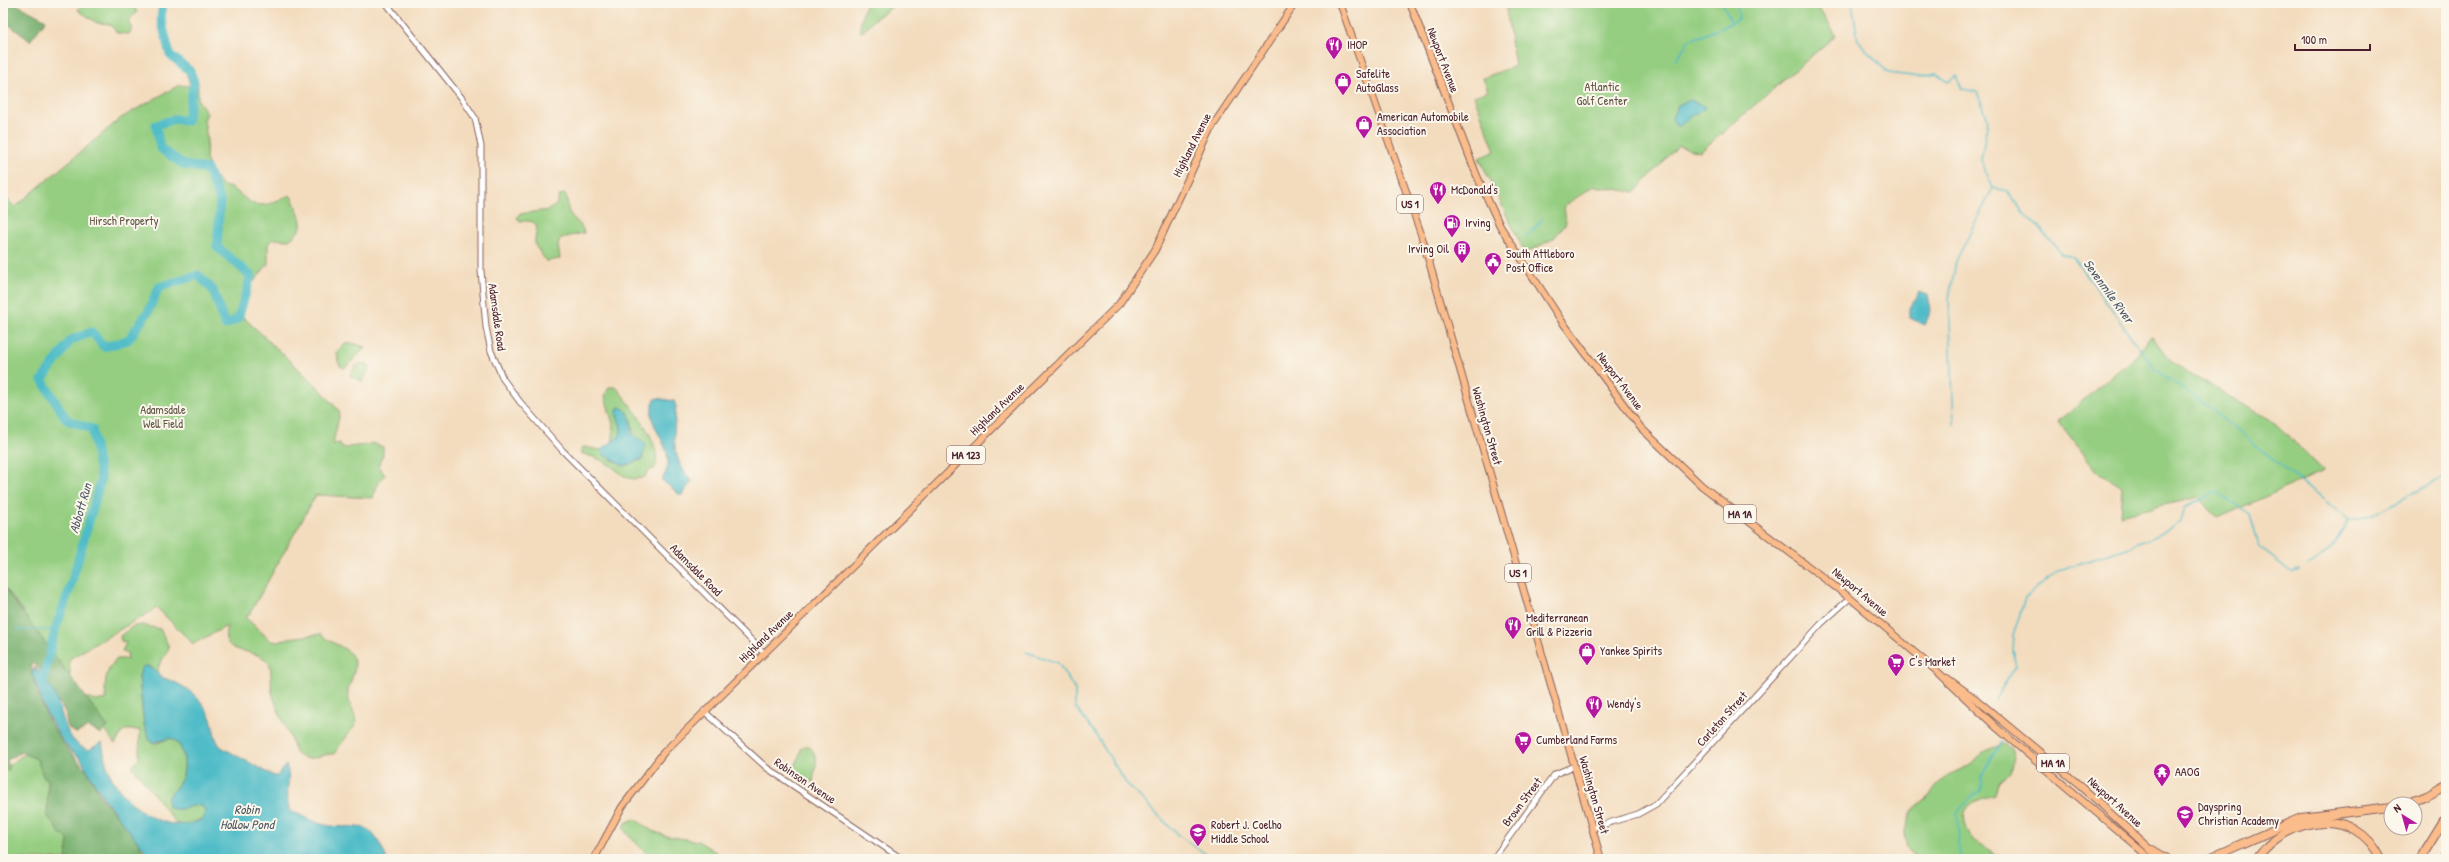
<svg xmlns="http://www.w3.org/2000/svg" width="2449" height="862" font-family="'Patrick Hand',sans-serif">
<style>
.green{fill:#95ce81;stroke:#707656}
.forest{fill:#78b16f;stroke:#61684d}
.water{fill:#4fbcc7;stroke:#4c6e79}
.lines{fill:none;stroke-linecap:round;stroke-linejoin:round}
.stream{stroke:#4fbcc7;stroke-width:1.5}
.river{stroke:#4fbcc7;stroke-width:9}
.minor-casing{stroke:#85615e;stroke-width:7}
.major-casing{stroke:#85615e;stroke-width:8}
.highway-casing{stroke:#85615e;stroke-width:10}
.minor{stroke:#fff;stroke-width:5}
.major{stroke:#fabc8b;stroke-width:6}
.highway{stroke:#fabc8b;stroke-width:8}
.labels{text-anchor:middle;stroke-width:4;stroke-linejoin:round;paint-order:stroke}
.shield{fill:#fbf7ec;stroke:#7f6065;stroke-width:1}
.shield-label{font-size:11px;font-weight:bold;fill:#4a1f2b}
.poi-label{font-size:12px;fill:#4a1f2b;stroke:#fbf7ec;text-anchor:start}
.street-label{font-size:12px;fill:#4a1f2b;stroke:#fbf7ec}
.park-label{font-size:12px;fill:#605445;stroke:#fbf7ec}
.water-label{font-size:13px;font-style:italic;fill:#4c5662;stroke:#fbf7ec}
</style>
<rect width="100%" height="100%" fill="#fbf7ec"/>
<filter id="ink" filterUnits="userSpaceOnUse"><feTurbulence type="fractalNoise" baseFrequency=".025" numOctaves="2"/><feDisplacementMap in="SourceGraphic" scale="8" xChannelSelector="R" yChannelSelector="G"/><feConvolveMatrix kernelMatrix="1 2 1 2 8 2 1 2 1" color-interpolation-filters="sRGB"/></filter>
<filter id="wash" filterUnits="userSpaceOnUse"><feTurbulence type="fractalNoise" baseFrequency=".012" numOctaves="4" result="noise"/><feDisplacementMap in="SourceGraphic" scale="16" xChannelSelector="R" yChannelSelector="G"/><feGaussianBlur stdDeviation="0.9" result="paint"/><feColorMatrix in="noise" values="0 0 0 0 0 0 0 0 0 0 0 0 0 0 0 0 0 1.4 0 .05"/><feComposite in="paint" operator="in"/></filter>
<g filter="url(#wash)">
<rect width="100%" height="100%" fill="#f3dcbe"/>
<g class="green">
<polygon points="87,3 118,3 134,7 137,12 128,21 132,29 129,34 117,33 110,24 97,23 78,10 81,6"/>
<path d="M 866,3 L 893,3 L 892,7 L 872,21 L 863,32 L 860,31 C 859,27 864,8 866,3 Z"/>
<polygon points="1540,3 1815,3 1836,35 1700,152 1678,146 1635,192 1594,186 1564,206 1566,223 1553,239 1525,253 1479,158 1495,151 1474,96 1488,91 1483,78 1515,66 1506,9"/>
<path d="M 186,66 L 193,68 L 198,82 L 198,100 L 207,113 L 204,120 L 207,139 L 206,159 L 214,176 L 223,186 C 239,187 244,204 260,205 C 268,206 282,198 290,195 C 293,199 294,202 296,207 C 303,224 305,228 289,240 L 273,239 L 268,244 L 268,264 L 252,284 L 240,314 L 321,390 L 340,412 L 333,444 L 340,443 L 341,447 L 345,448 C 354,445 362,447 372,443 L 383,447 L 383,455 L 378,466 L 385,475 L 378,483 L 373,498 L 316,495 L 249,615 L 245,617 L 271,641 L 278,642 L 289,638 L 321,634 C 329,644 348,646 353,658 C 359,669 349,681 348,691 C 347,703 356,712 356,724 L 334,754 C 320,753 307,766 295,752 C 290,732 277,713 272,692 C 270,683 273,669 268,662 C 255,646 218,658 227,626 L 193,644 L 157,608 L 69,659 L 71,686 L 20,618 L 24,613 L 3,585 L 3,195 L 15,207 L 121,118 L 179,85 L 189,86 L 191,96 C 193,87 185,77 186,66 Z"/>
<path d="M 564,194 C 570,198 566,206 569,212 C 573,220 583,224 584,233 L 561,238 L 558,244 L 560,259 L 546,261 L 535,245 C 534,229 545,220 520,221 L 517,218 L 519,214 L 548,210 L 556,205 L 560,195 Z"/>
<polygon points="2151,336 2173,363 2276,424 2324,471 2217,518 2199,497 2120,515 2122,487 2097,471 2058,421 2137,355"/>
<polygon points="351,343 366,347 345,368 341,367 338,362 337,351 345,344"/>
<polygon points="365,363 370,366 363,382 350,376 355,366"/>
<path d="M 609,387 L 616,387 C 631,406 664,443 655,468 L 647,472 L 645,477 C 626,483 622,473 608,464 C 600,459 590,456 581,453 L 581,448 L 584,447 L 601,450 L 604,455 L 624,466 L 643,459 C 638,445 632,433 631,419 L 616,413 L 621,427 L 620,437 L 612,443 L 614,428 L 605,396 Z"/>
<path d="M 142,625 L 160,629 L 169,647 C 166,657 160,659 157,672 L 149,666 L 139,677 C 141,690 142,739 154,744 L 171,738 C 184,743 187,766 182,778 C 179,785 172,792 167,798 L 185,809 L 191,805 L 202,806 L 205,810 L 204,818 L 184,826 L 176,823 L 132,766 L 139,759 L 140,730 L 124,730 L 115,744 L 81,699 L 88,698 L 96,701 L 106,699 C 104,685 105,669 117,659 L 128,659 L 127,653 L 122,651 L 126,643 L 121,641 L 120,636 L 133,626 Z"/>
<polygon points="39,743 77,859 3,859 3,770"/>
<path d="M 2004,744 L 2011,749 L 2014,758 L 2010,771 L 1998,783 L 1995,795 C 1979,799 1959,804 1966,826 C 1967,830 1969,836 1973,839 C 1982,847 1993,851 2001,859 L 1916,858 L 1907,848 L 1904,834 L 1912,811 L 1928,798 L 1936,786 L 1948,775 L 1973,764 L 1983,752 Z"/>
<path d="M 805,746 L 809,746 C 821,760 815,765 813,782 L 802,780 L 794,774 C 794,765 800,758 801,749 Z"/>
<polygon points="635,819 652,831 667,836 698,841 727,859 652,859 627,834 623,827 627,822"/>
</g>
<g class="forest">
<polygon points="3,3 14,3 46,20 30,41 3,20"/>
<path d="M 3,586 L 108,727 L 101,734 L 88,727 L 77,733 C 62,729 69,717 63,708 C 60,702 54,698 51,693 C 46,685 41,664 31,663 C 34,691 48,724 65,746 C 73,756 82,764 89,774 C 95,783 97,793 104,801 C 119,819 138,837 147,859 L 66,859 L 68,840 L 63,834 L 61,835 L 47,815 L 48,780 L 43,776 L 37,759 L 21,752 L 7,760 L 9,770 L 3,771 Z"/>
</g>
<g class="water">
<polygon points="1691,100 1704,106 1704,109 1693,115 1680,126 1676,126 1672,118 1678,105"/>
<polygon points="1919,292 1928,295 1931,310 1925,325 1910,318 1910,308"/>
<path d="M 656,398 L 674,401 L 676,406 C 674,436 670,458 692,481 L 681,496 L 662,480 C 665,474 668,468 668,462 C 669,440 641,421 656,398 Z"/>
<path d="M 619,407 C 632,410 631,423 632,434 L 646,443 L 642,459 L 624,466 L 604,455 L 601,450 L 620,436 L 621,427 L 616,413 Z"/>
<path d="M 145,665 L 157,672 L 160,677 C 182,683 202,696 211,719 C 215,729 213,738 221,747 L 274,776 L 277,776 L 286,765 C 292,777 284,797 290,811 C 301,814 309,821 321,824 C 360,834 366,810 387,859 L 150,859 L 147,853 L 104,799 L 80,758 L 69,749 L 59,736 L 45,710 L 37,687 L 32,674 L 35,667 C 43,677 53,688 57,700 C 65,721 65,742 89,750 L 102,742 C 104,751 105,763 109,772 C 123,805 169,839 204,818 L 205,810 L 202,806 C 190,803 181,814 168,807 L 167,798 C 172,792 179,785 182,778 C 187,766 184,743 171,738 L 151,743 L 144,725 L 139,677 L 141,669 Z"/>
</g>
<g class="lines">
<g class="stream">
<polyline points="1722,3 1731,21"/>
<polyline points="1852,3 1858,41 1888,73 1920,77 1936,73 1948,82 1956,76 1962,89 1977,92 1988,119 1981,160 1993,188 2007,191 2022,211 2038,226 2061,253 2073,257 2154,368 2212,410 2349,520 2370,516 2446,476"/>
<polyline points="1676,60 1688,41 1724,27 1739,18 1737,3"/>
<polyline points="1526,238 1543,218"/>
<polyline points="1954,425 1949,298 1956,261 1993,188"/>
<polyline points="2308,565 2331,549 2349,520"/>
<polyline points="17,630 55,630"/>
<polyline points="3,638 4,635"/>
<polyline points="1026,652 1058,663 1075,690 1075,707 1094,732 1126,783 1178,835 1213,859"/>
<polyline points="1995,699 2016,666 2012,650 2013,635 2025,598 2059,570 2130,547 2166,531 2180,521 2184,507 2217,492 2250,514 2259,547 2291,572 2299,570"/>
<polyline points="1960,859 1957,813 1968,800 1981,790 1981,776 2002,742"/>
</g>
<polyline class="river" points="45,689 43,681 55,630 70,588 101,479 92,429 67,420 42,380 71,340 92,332 104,347 128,340 148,312 159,287 198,275 213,290 225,325 238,319 251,276 217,247 220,200 207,169 184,165 160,148 156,125 175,119 187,121 194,82 190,71 170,55 161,19 163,3"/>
</g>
</g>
<g filter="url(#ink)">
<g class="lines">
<defs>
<g id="minor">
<polyline points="386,3 461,97 475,118 481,146 481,271 486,327 491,351 503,379 520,402 563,451 764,653"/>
<polyline points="704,711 767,768 902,859"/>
<polyline points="1592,828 1638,814 1656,804 1821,624 1850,598"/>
<polyline points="1493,859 1555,774 1574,766"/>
</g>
<g id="major">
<polyline points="1340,3 1421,234 1601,859"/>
<polyline points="1410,3 1477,176 1500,226 1561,320 1641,428 1702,486 1850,598 1939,673 1997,728 2151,859"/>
<polyline points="1947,678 1977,700 2082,787 2154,853"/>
<polyline points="594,859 622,807 664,752 1119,304 1155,250 1212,127 1295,3"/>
</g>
<g id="highway">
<polyline points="2407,804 2427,796 2446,785"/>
<polyline points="2152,850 2167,859"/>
<polyline points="2207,859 2301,818 2391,807"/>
<path d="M 2256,859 C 2287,816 2355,804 2381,859"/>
<polyline points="2420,859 2446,817"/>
<polyline points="2444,859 2446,856"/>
</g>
</defs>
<use href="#minor" class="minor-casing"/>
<use href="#major" class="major-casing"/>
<use href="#highway" class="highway-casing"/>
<use href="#minor" class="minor"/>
<use href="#major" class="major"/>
<use href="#highway" class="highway"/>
</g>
</g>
<defs>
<symbol id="restaurant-pin" viewBox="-11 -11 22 30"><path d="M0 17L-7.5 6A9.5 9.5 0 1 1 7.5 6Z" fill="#b5179e" stroke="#fbf7ec"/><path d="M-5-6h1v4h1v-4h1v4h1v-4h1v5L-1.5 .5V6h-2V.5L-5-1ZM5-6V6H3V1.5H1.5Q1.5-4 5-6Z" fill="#fff"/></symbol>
<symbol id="shop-pin" viewBox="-11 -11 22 30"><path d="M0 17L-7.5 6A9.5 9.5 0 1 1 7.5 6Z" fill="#b5179e" stroke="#fbf7ec"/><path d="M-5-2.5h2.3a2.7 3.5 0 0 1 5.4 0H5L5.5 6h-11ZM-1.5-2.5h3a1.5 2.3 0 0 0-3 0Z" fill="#fff"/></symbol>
<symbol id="fuel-pin" viewBox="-11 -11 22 30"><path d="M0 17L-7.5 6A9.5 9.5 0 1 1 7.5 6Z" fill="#b5179e" stroke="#fbf7ec"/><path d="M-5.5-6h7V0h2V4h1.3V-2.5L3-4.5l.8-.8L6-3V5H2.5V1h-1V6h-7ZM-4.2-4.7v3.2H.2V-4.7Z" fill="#fff"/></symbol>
<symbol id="building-pin" viewBox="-11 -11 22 30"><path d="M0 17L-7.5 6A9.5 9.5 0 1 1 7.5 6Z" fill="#b5179e" stroke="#fbf7ec"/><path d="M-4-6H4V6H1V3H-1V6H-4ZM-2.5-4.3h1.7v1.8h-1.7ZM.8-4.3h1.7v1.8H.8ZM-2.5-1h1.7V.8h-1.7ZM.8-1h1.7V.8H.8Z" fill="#fff"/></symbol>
<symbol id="civic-pin" viewBox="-11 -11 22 30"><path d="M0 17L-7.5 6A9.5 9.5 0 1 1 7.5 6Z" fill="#b5179e" stroke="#fbf7ec"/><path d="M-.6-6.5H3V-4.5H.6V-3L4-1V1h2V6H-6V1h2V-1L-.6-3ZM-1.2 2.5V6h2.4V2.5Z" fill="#fff"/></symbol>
<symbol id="supermarket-pin" viewBox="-11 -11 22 30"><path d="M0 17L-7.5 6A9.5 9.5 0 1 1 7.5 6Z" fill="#b5179e" stroke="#fbf7ec"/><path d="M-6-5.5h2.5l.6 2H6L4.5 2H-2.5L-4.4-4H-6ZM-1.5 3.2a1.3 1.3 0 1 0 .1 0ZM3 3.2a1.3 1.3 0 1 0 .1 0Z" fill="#fff"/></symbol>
<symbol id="temple-pin" viewBox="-11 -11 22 30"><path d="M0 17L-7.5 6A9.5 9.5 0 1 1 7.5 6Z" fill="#b5179e" stroke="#fbf7ec"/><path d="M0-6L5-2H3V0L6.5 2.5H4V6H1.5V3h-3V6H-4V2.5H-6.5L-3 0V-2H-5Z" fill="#fff"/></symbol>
<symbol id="school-pin" viewBox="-11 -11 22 30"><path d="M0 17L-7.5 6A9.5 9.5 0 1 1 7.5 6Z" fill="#b5179e" stroke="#fbf7ec"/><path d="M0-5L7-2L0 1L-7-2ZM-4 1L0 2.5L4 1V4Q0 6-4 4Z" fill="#fff"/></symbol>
</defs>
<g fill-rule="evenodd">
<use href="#restaurant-pin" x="1324" y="35" width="20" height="27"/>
<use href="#shop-pin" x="1333" y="71" width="20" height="27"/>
<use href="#shop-pin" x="1354" y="114" width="20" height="27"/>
<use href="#restaurant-pin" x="1428" y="180" width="20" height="27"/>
<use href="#fuel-pin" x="1442" y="213" width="20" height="27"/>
<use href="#building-pin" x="1452" y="239" width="20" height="27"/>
<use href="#civic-pin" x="1483" y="251" width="20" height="27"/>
<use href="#restaurant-pin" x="1503" y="615" width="20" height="27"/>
<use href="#shop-pin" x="1577" y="641" width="20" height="27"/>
<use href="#supermarket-pin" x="1886" y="652" width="20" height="27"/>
<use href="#restaurant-pin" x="1584" y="694" width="20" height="27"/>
<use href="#supermarket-pin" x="1513" y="730" width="20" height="27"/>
<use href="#temple-pin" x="2152" y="762" width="20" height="27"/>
<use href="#school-pin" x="2175" y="804" width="20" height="27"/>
<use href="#school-pin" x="1188" y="822" width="20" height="27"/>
</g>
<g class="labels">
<g class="shield">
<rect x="1397" y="195" width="26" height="18" rx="3"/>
<rect x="947" y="446" width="38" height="18" rx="3"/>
<rect x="1724" y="505" width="32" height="18" rx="3"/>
<rect x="1505" y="564" width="26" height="18" rx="3"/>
<rect x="2037" y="754" width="32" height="18" rx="3"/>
</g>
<g class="shield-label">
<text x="1410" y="208">US 1</text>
<text x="966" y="459">MA 123</text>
<text x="1740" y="518">MA 1A</text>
<text x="1518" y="577">US 1</text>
<text x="2053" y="767">MA 1A</text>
</g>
<g class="poi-label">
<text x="1347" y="49">IHOP</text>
<text x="1356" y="78">Safelite<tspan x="1356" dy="14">AutoGlass</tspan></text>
<text x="1377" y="121">American Automobile<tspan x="1377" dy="14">Association</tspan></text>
<text x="1451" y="194">McDonald's</text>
<text x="1465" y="227">Irving</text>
<text x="1449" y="253" text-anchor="end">Irving Oil</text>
<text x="1506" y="258">South Attleboro<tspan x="1506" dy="14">Post Office</tspan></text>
<text x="1526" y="622">Mediterranean<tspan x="1526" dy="14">Grill &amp; Pizzeria</tspan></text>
<text x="1600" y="655">Yankee Spirits</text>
<text x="1909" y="666">C's Market</text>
<text x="1607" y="708">Wendy's</text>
<text x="1536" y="744">Cumberland Farms</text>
<text x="2175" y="776">AAOG</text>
<text x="2198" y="811">Dayspring<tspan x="2198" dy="14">Christian Academy</tspan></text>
<text x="1211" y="829">Robert J. Coelho<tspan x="1211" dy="14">Middle School</tspan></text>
</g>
<g class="street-label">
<text transform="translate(1443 60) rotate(69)" y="4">Newport Avenue</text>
<text transform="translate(1192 145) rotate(-63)" y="4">Highland Avenue</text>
<text transform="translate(497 317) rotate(82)" y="4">Adamsdale Road</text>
<text transform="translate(1620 381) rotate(53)" y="4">Newport Avenue</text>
<text transform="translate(997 409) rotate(-44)" y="4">Highland Avenue</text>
<text transform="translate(1487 426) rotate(74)" y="4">Washington Street</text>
<text transform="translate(696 570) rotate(45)" y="4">Adamsdale Road</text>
<text transform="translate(1860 592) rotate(40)" y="4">Newport Avenue</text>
<text transform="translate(766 636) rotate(-44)" y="4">Highland Avenue</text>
<text transform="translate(1722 719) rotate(-48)" y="4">Carleton Street</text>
<text transform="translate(805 781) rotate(34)" y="4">Robinson Avenue</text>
<text transform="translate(1594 795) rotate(74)" y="4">Washington Street</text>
<text transform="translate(1522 802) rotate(-53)" y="4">Brown Street</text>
<text transform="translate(2115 802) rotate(42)" y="4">Newport Avenue</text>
</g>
<g class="park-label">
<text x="1602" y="91">Atlantic<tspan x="1602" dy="14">Golf Center</tspan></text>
<text x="124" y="225">Hirsch Property</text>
<text x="163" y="414">Adamsdale<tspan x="163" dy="14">Well Field</tspan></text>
</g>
<g class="water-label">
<text transform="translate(2109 291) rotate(54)" y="5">Sevenmile River</text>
<text transform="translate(80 508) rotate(-74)" y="5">Abbott Run</text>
<text x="247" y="814">Robin<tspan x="247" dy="15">Hollow Pond</tspan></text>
</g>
</g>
<rect width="2449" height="862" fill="none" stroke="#fbf7ec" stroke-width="16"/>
<g transform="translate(2403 816) rotate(323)"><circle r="19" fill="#fbf7ec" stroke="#b4a19f"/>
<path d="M0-3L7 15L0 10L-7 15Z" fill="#b5179e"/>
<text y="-6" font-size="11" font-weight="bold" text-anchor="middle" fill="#4a1f2b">N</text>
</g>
<path d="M2295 44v6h75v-6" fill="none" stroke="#4a1f2b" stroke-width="2"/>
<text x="2301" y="44" font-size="12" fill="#4a1f2b" stroke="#fbf7ec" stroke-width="3" paint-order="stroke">100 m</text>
</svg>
